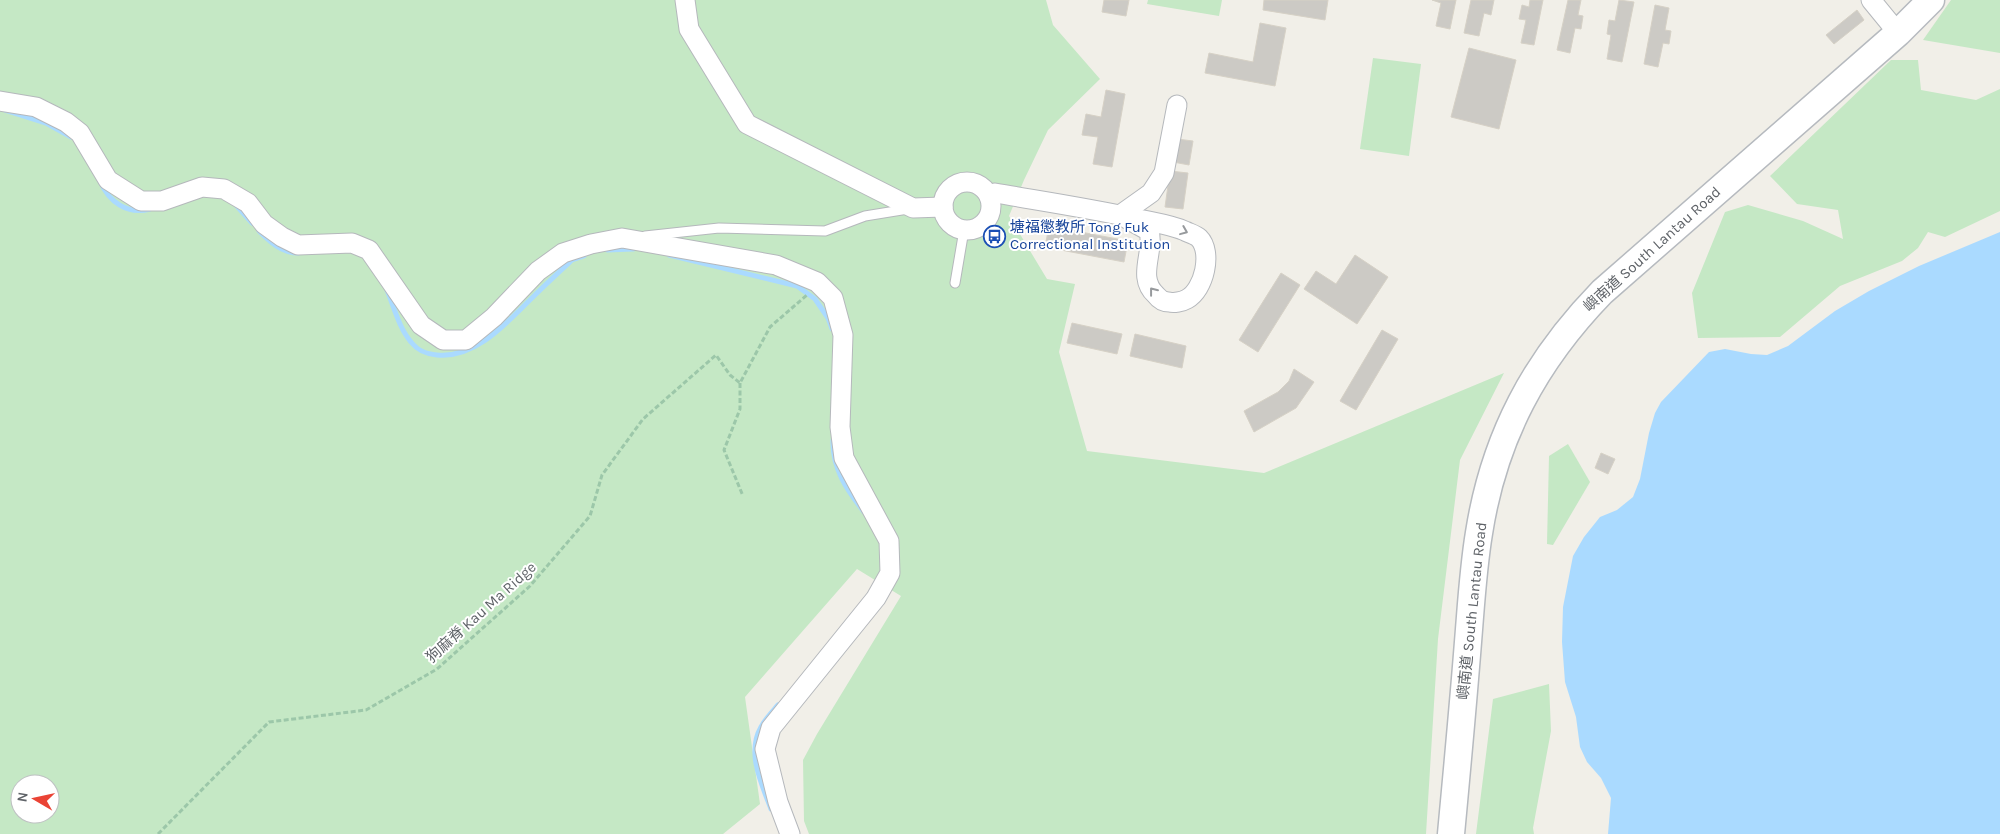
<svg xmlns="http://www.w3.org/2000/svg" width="2000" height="834" font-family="Karla,'Noto Sans TC',sans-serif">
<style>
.green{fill:#c5e8c5;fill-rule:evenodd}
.water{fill:#aadaff}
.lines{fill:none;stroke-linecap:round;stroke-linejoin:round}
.stream{stroke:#aadaff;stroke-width:5}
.building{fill:#cccac5;stroke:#d6d1c6}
.lane-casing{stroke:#b5b8bc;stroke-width:11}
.street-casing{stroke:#b5b8bc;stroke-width:21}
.secondary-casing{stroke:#b6babf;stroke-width:29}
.path{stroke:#9cc7a9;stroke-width:3;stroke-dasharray:5 2.5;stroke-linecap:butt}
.lane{stroke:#fff;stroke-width:9}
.street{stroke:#fff;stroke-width:19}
.secondary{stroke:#fff;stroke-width:26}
.oneway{stroke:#979a9d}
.labels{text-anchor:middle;stroke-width:4;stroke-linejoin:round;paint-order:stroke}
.transit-label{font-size:15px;fill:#164399;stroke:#fff;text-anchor:start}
.street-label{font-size:15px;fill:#5f6368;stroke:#fff}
</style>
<rect width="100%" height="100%" fill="#f1efe8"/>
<g class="green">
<path d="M 0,0 L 1046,0 L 1053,25 L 1100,79 L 1048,130 L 1024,180 L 1009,216 L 1047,279 L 1075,284 L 1059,352 L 1087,451 L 1264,473 L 1504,373 L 1460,460 L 1438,639 L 1426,834 L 809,834 L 804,821 L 803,760 L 817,734 L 901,596 L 857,569 L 745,697 L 760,804 L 723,834 L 0,834 ZM 20,784 L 50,784 L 50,814 L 20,814 Z"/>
<polygon points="1148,0 1222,0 1219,16 1147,4"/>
<polygon points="1951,0 2000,0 2000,53 1923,40"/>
<polygon points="1373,58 1421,64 1409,156 1360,149"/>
<polygon points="1891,60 1918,60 1921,90 1976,100 2000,89 2000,211 1945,237 1928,232 1918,248 1902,261 1840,286 1780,337 1698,338 1692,293 1725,212 1748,205 1803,221 1843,239 1838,210 1797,204 1770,176"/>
<polygon points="1568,444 1590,482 1553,545 1547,544 1549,456"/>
<polygon points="1549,684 1551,731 1533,828 1534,834 1476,834 1493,699"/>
</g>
<polygon class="water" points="2000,232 2000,834 1608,834 1611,798 1601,778 1587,762 1580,747 1576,717 1565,682 1562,642 1563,607 1573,556 1584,537 1600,517 1617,510 1633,497 1640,479 1649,433 1655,413 1661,402 1709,352 1725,349 1751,354 1767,355 1788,346 1835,311 1869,291 1919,266"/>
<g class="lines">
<g class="stream">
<polyline points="5,110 46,123 71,137"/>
<path d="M 100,181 C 109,202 127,215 150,209"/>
<polyline points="236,205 252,223"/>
<path d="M 259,231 C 270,242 282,253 298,253"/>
<polyline points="607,250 633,249"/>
<polyline points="669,255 797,286 815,299 828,318 832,329"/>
<path d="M 387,290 C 394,307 399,328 411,342 C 418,351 426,354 437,355 C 477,359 509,320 535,295 C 547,283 559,272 572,260 L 584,256"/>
<path d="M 833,440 C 832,469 847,490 864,512"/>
<path d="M 771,809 C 762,785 746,753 761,727 C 765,719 772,712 778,705"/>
</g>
</g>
<g class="building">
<polygon points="1104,0 1129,0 1126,16 1102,12"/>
<polygon points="1264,0 1328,0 1325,20 1263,10"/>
<polygon points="1432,0 1456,0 1450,29 1436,26 1441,3"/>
<polygon points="1471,0 1494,0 1491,15 1484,13 1479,36 1464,33"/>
<polygon points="1530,0 1543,0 1534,45 1521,43 1526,20 1519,19 1522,5 1529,7"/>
<polygon points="1568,0 1581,0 1578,15 1583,16 1581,29 1575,28 1570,53 1557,50"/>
<polygon points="1619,0 1634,2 1622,62 1607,59 1611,35 1607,34 1609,20 1615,21"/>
<polygon points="1655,5 1669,8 1665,30 1671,31 1669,44 1663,43 1658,67 1644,64"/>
<polygon points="1857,10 1864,20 1834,44 1826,35"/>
<polygon points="1260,23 1286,28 1275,86 1205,73 1209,53 1253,62"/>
<polygon points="1469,48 1516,60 1499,129 1451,117"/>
<polygon points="1106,90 1125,94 1112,167 1093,164 1098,137 1082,135 1086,114 1101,117"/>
<polygon points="1177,139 1193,141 1189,165 1173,162"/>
<polygon points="1170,171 1188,173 1183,209 1165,207"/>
<polygon points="1049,226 1128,241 1124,262 1045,247"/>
<polygon points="1355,255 1388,277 1357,324 1304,289 1316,271 1336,284"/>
<polygon points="1281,273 1300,285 1258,352 1239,340"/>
<polygon points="1072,323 1122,334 1117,354 1067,343"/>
<polygon points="1382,330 1398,339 1356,410 1340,401"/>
<polygon points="1135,334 1186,346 1182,368 1130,356"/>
<polygon points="1294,369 1314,382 1296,408 1254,432 1244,411 1278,392 1289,381"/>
<polygon points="1601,453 1615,459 1608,474 1595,468"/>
</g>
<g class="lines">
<defs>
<g id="lane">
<polyline points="645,236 719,228 825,231 865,216 908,209"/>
<polyline points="955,283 964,230"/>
</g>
<g id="street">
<polyline points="685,0 689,29 747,124 913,208 943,207"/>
<polyline points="1871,0 1898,33"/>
<polyline points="0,101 36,107 66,122 80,133 108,180 141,201 162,201 202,187 224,189 248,203 264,224 282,237 298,245 352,243 369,250 421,325 443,340 466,340 494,317 538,271 563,253 591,244 622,238 776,265 817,282 833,298 843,335 840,427 844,458 889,541 890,573 876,598 771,728 765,749 778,802 790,834"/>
<circle cx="967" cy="206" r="24"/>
<path d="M 989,196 L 995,193 C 1041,201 1088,208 1134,218 C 1150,222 1169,224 1185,231 C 1189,233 1196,235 1199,238 C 1213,252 1204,290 1187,299 C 1182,302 1174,303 1169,302 C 1163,302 1159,299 1156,295 C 1136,277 1155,252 1149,231 L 1120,215"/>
<polyline points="1120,215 1151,193 1164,173 1177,105"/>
</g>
<path id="secondary" d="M 1451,834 C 1457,770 1463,706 1468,642 C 1471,606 1473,569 1479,533 C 1494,437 1535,361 1602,292 L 1898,33 L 1931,0"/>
</defs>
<use href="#lane" class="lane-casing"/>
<use href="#street" class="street-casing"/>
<use href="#secondary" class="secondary-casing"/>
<g class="path">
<polyline points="740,383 740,409 724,450 743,496"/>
<polyline points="158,834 269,722 366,710 437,669 530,586 590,516 602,475 643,419 716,355 730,375 740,383 770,327 807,295"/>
</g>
<use href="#lane" class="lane"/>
<use href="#street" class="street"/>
<use href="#secondary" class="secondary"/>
</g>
<defs><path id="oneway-chevron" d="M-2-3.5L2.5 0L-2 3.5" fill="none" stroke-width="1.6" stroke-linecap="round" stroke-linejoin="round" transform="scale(1.25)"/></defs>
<g class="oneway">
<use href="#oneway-chevron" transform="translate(1184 231) rotate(22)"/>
<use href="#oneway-chevron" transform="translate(1153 291) rotate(-128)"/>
</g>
<defs>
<symbol id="bus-ring" viewBox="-11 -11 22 22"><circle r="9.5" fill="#fff" stroke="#1a4fb4" stroke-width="1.5"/><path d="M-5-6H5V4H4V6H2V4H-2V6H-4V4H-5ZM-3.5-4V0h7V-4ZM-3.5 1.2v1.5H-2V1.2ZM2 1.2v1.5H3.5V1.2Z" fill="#1a4fb4"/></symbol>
</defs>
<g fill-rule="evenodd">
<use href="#bus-ring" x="982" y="224" width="25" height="25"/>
</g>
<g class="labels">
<g class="transit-label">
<text x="1010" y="232">塘福懲教所 Tong Fuk<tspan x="1010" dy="17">Correctional Institution</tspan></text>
</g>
<g class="street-label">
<text transform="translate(1652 249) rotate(-42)" y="5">嶼南道 South Lantau Road</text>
<text transform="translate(1472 611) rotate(-84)" y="5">嶼南道 South Lantau Road</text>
<text transform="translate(481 612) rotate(-42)" y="5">狗麻脊 Kau Ma Ridge</text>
</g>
</g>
<g transform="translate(35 799) rotate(279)"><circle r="24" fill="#ffffff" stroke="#bfc1c3"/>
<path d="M0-4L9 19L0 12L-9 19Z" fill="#ea4335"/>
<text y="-8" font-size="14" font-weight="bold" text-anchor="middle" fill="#5f6368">N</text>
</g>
</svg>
